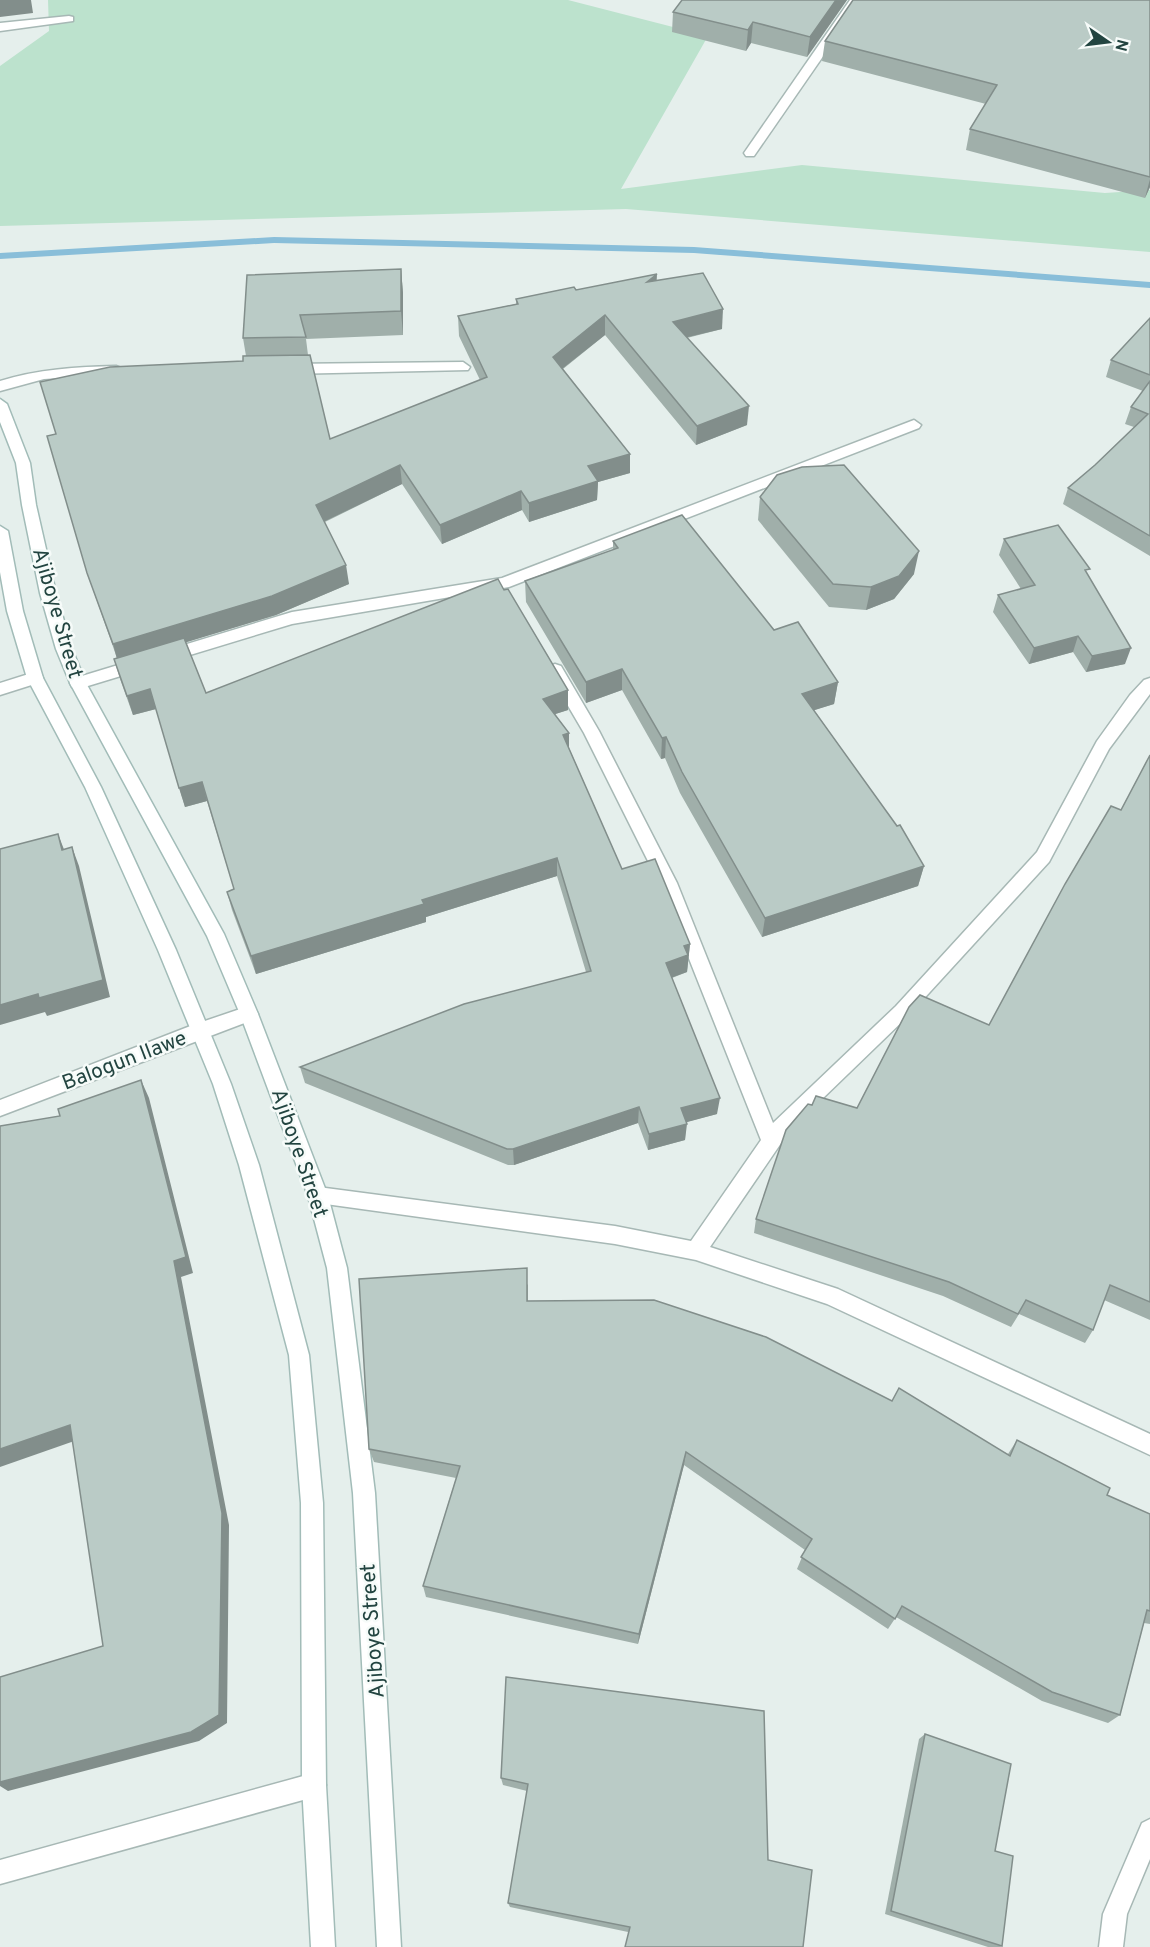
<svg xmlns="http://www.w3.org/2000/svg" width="1150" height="1947" font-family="Overpass,sans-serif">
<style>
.green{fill:#bce2cd}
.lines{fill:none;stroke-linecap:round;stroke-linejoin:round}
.stream{fill:#89bed9;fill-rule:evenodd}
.street-casing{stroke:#a7b8b5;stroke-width:3}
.secondary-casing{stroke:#a2bcb8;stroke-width:3}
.street{fill:#fff;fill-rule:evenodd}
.secondary{fill:#fff;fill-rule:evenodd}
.wall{fill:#a0afaa}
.shaded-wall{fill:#828e8b}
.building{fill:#bacbc6;stroke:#828e8b;stroke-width:1.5}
.labels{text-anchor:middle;stroke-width:5;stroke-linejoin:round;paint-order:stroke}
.street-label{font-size:21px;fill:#224440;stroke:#f6fbf9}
</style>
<rect width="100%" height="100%" fill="#e5efec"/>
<polygon class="green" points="48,0 568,0 708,36 621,189 802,165 1105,193 1150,190 1150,252 626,209 0,226 0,66 49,31"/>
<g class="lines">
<polygon class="stream" points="274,237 694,247 1150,282 1150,288 694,253 274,243 0,259 0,253"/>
<defs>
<g id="street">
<polygon points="850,0 862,0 754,156 746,156 744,153"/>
<polygon points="69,16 73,17 73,21 0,31 0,23"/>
<polygon points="463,362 470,367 468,370 288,374 281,369 288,364"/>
<path d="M 116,366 L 121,368 L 123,371 L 121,374 L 44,379 L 0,391 L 0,381 C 38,369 76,367 116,366 Z"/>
<polygon points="914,420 921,425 919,428 509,587 292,624 78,689 72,687 70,683 72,679 292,612 502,578"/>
<polygon points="555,664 561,666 599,731 677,883 773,1123 896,1006 1037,852 1097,741 1130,695 1144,680 1150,678 1150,694 1109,749 1049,862 908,1016 790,1130 710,1247 838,1289 1150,1434 1150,1455 827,1304 696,1260 615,1244 311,1202 308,1196 311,1190 318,1187 615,1226 691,1241 761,1140 659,883 584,733 547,670 549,666"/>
<polygon points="35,672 41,674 43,678 41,682 0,695 0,683"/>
<polygon points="249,1006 255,1009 258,1014 255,1019 0,1116 0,1100 193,1025"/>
<polygon points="314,1773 322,1777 326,1785 322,1793 314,1797 0,1884 0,1860"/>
<polygon points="1150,1819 1150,1859 1127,1914 1123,1947 1099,1947 1103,1914 1142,1823"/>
</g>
<g id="secondary">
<polygon points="0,399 7,404 30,463 36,505 56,593 72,649 86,683 224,934 258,1014 328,1196 347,1268 375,1493 401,1947 377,1947 353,1493 327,1268 308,1196 240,1014 207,936 70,683 56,649 40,593 22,505 16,463 0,422"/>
<polygon points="0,526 8,531 23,611 43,678 101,787 176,950 231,1084 259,1165 309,1355 323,1503 326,1785 335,1947 311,1947 302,1785 301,1503 289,1355 239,1165 213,1084 158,950 85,787 27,678 7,611 0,572"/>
</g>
</defs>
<use href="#street" class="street-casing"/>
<use href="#secondary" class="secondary-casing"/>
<use href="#street" class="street"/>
<use href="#secondary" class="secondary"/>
</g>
<g class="wall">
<polygon points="847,0 807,57 751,43 746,51 672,32 673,12"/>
<polygon points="1150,0 1150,187 1145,198 966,150 970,129 986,104 822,61 825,41"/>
<polygon points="401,269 403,293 403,335 306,339 308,355 330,439 480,380 459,336 458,316 516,304 516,299 576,290 656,280 722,329 687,338 747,425 696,445 605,335 563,369 630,454 630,473 598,482 597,500 529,522 522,510 442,544 402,484 325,522 349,584 276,615 186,642 206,693 568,690 568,710 555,714 569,733 569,748 622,869 690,944 687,972 672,978 717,1114 686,1122 685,1140 648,1150 638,1123 514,1165 508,1165 305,1083 300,1067 586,972 557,876 426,917 426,922 256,974 232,910 227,892 234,889 207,801 185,807 156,709 133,715 120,679 114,659 117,658 87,573 56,434 243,361 246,356 243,338"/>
<polygon points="1150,318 1150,556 1063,504 1068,488 1095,465 1134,427 1125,424 1131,407 1143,391 1106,377 1111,360"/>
<polygon points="760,497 914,574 894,599 866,610 829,607 758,520"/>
<polygon points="1004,539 1088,575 1125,664 1086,672 1073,652 1029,664 993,612 998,595 1021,589 999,555"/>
<polygon points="613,541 774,630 838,682 834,704 814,710 924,866 918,886 762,937 680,793 665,758 661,759 622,690 586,703 526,602 525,581 613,550"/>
<polygon points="1150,755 1150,1320 1104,1300 1093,1330 1085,1343 1019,1314 1011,1327 943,1296 754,1233 756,1219 812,1105 857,1108 989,1025 1121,810"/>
<polygon points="528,1284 528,1301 892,1401 1008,1454 1017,1440 1107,1495 1150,1514 1150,1624 1144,1623 1120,1715 1108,1723 1042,1701 896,1617 888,1629 797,1569 805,1550 684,1465 638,1644 426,1597 423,1586 456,1478 374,1462 369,1449"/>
<polygon points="764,1711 628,1932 510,1907 508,1903 527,1791 503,1785 501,1778"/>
<polygon points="925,1734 1002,1946 1000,1947 988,1947 885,1914 919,1739"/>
</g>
<g class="shaded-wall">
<polygon points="0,0 31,0 33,13 0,17"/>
<polygon points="836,0 847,0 807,57 810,37"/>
<polygon points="753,22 751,43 746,51 748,30"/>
<polygon points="1150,179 1150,187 1145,198"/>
<polygon points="401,269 403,293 403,335 401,311"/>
<polygon points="657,274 656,294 647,282"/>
<polygon points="723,309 722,329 671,341 673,322"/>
<polygon points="605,315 605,335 553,376 553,357"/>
<polygon points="749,406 747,425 696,445 697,426"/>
<polygon points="630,454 630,473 598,482 597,500 529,522 529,503 588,466"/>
<polygon points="400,465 402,484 319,524 316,505"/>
<polygon points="521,491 522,510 442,544 440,525"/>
<polygon points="919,551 914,574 894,599 866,610 871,587"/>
<polygon points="346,565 349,584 276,615 118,663 113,644"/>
<polygon points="1078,636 1073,652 1029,664 1034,648"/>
<polygon points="1131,648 1125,664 1086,672 1092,656"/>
<polygon points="622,669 622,690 586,703 586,682"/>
<polygon points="838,682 834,704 799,715 802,694"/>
<polygon points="150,689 156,709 133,715 127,696"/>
<polygon points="568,690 568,710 543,718 543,699"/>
<polygon points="569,733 569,752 563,735"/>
<polygon points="666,737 665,758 661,759 662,738"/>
<polygon points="202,782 207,801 185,807 179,788"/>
<polygon points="58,834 65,852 62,850"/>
<polygon points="72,847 79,866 110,997 47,1016 45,1012 0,1025 0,1005"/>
<polygon points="557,858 557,876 426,917 426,922 256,974 251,956 422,900"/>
<polygon points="924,866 918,886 762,937 765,918"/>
<polygon points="690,944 687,972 665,980 666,963 684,946"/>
<polygon points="141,1080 149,1098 193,1273 181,1277 229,1525 227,1723 199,1741 8,1791 0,1786 0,1782 191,1732"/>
<polygon points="720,1098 717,1114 680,1124 681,1108"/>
<polygon points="639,1107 638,1123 514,1165 513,1149"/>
<polygon points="687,1124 685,1140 648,1150 649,1134"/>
<polygon points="70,1425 80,1439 0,1467 0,1449"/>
<polygon points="686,1452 684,1465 638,1644 639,1634"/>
</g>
<g class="building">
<polygon points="682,0 836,0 810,37 753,22 748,30 673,12"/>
<polygon points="853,0 1150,0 1150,177 970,129 997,85 825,41"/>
<polygon points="401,269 401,311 300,315 306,337 243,338 247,275"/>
<polygon points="703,273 723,309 673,322 749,406 697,426 605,315 553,357 630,454 588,466 598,481 529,503 521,491 440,525 400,465 316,505 346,565 272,596 113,644 87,573 47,436 56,434 40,382 110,367 243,361 243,356 310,355 330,439 487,377 458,316 518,304 516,299 574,287 576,290 657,274 647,282"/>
<polygon points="1150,318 1150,375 1111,360"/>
<polygon points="1150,381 1150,536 1068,488 1095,465 1148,414 1131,407"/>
<polygon points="844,465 919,551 899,576 871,587 833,584 760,497 777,475 802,467"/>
<polygon points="682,515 774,630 798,622 838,682 802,694 897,826 900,825 924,866 765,918 682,772 666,737 662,738 622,669 586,682 525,581 618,548 613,541"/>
<polygon points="1058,525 1090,569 1085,570 1131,648 1092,656 1078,636 1034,648 998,595 1035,585 1004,539"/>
<polygon points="498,579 504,590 508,589 568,690 543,699 569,733 563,735 622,869 655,859 690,944 684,946 688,955 666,963 720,1098 681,1108 687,1124 649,1134 639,1107 513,1149 507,1149 300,1067 464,1004 591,971 557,858 422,900 424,904 251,956 227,892 234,889 202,782 179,788 150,689 127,696 114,659 184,638 206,693"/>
<polygon points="1150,755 1150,1302 1110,1285 1093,1330 1026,1300 1018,1314 949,1282 756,1219 786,1130 808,1104 812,1105 816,1096 857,1108 909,1007 920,995 989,1025 1065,884 1111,806 1121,810"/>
<polygon points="58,834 62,850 72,847 103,980 39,998 38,994 0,1005 0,849"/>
<polygon points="141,1080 186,1257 174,1261 222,1513 219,1715 191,1732 0,1782 0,1677 103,1646 70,1425 0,1449 0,1126 60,1116 58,1109"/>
<polygon points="527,1268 527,1301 654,1300 766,1337 892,1401 899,1388 1010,1456 1017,1440 1110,1488 1107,1495 1150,1514 1150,1611 1147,1610 1120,1715 1052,1692 902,1606 895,1619 801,1557 812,1539 686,1452 639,1634 423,1586 460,1466 369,1449 359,1279"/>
<polygon points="506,1677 764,1711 768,1860 812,1870 803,1947 625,1947 630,1927 508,1903 528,1784 501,1778"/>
<polygon points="925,1734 1011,1764 995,1851 1013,1856 1002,1946 891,1911"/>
</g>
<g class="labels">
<g class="street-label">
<text transform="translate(58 613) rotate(74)" y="7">Ajiboye Street</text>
<text transform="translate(124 1060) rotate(-21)" y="7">Balogun Ilawe</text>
<text transform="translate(300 1153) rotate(71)" y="7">Ajiboye Street</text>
<text transform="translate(372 1631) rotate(-94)" y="7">Ajiboye Street</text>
</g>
</g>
<g transform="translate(1108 42) rotate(104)" stroke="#f6fbf9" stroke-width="4.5" paint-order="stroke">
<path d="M0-4.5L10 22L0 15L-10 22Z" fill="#224440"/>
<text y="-9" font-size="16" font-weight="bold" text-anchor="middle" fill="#224440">N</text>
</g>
</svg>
